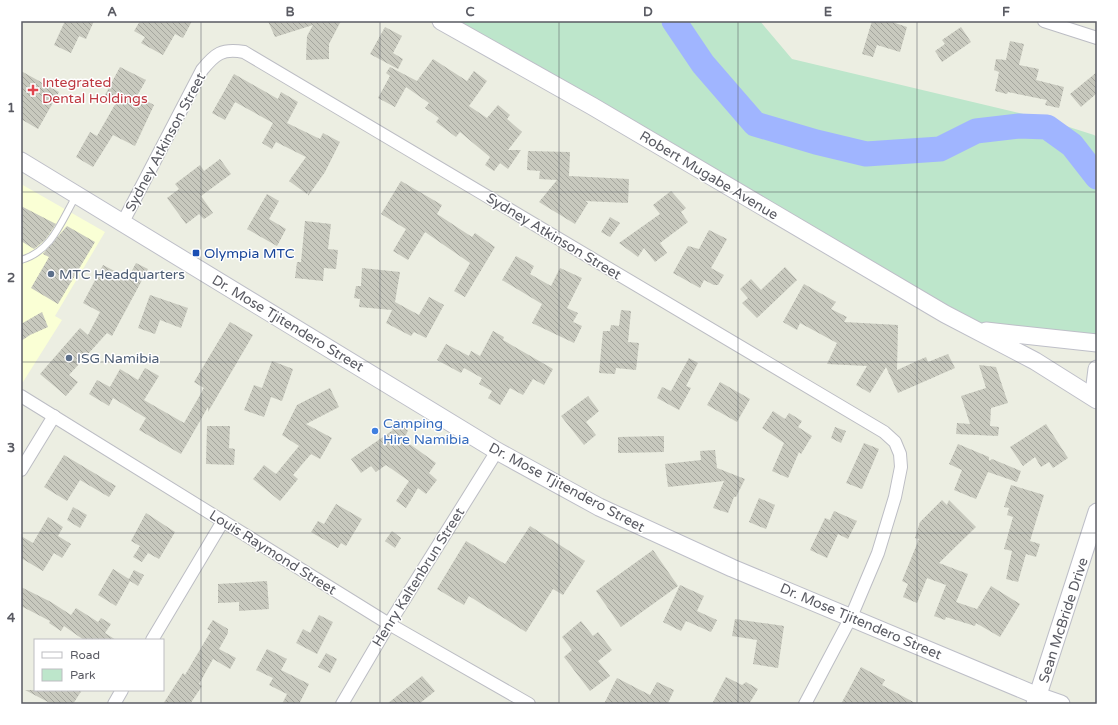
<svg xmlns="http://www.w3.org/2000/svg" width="1118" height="725" font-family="'Varela Round',sans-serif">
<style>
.commercial{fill:#faffd5}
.green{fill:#bde6cb}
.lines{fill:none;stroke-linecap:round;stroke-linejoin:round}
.river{stroke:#a0b5ff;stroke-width:25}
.building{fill:url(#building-back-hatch)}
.lane-casing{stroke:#bcbdc4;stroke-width:8}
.street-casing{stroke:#bcbdc4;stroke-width:14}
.secondary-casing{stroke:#bebfc8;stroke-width:19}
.lane{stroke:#fff;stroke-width:6}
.street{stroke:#fff;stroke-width:12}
.secondary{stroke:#fff;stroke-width:17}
.grid{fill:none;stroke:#5a5b63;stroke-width:1;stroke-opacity:0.55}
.health-dot{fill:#e0444e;stroke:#fff;stroke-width:1.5}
.transit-dot{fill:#1a4fb4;stroke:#fff;stroke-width:1.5}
.service-dot{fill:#5c6f8a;stroke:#fff;stroke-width:1.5}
.shop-dot{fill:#3f7fe0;stroke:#fff;stroke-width:1.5}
.labels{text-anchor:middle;stroke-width:3;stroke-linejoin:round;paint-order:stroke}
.health-label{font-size:14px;fill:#be3a42;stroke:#fff;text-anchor:start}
.street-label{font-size:14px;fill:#5a5b63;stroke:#fff}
.transit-label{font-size:14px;fill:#164399;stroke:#fff;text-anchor:start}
.service-label{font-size:14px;fill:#4e5e75;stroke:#fff;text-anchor:start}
.shop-label{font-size:14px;fill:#366cbe;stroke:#fff;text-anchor:start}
.neatline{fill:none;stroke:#5a5b63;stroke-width:1.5}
.grid-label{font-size:13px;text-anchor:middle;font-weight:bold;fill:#5a5b63}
</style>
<defs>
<pattern id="building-back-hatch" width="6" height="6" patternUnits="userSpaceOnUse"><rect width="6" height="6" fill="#c8c9be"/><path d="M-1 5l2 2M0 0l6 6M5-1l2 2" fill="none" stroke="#a5a69e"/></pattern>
</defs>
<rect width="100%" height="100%" fill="#eceee2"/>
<polygon class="commercial" points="21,184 105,232 55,316 62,320 23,382 21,381"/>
<polygon class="green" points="441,21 760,21 792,59 1044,119 1094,135 1097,137 1097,344 976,330"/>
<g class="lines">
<polyline class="river" points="674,21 703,64 755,124 816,142 866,154 940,149 976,131 1019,126 1047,127 1072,145 1097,177"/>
</g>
<g class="building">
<polygon points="65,21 94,21 86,39 79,36 71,53 54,45"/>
<polygon points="140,21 192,21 183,38 175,34 163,55 141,43 145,37 134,31"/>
<polygon points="268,21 341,21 329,44 329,59 306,60 307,36 313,25 275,37"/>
<polygon points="872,21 889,21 907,27 900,52 877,45 873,57 862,54"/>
<polygon points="385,27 402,36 393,53 403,59 398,69 370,54"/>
<polygon points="961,27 971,42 942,62 935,51 945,44 942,40"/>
<polygon points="1010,41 1024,44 1019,65 1039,69 1036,80 1064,87 1059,108 1045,105 1047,100 1008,92 1007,94 995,91 999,72 994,70 996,59 1006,60"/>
<polygon points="433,59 467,81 474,71 487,81 469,106 487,118 498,105 510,115 507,119 522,132 508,150 521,150 508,169 500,163 494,171 485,165 490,157 460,132 456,137 436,122 439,118 425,108 429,103 406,87 395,107 378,98 390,76 386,73 390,67 417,81"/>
<polygon points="120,67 146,80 137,96 154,105 135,146 113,135 93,167 76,157 90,132 97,136 117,101 105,95"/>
<polygon points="21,71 59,92 38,129 21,119"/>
<polygon points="1097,72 1097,93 1081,107 1070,94"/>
<polygon points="234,74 278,99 281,92 298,102 287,123 320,139 323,133 340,142 325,172 308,196 309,190 307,194 289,181 306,157 276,142 272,149 262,143 273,123 235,102 225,120 212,113"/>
<polygon points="528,151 570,152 569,176 629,179 628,203 585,201 588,203 575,224 539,202 557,180 539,179 540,171 527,170"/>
<polygon points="220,159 231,174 201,196 213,213 204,219 199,214 186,224 167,198 179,189 175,184 200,165 204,171"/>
<polygon points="401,181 442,205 437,214 472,237 475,233 495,247 465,297 454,291 470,263 425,232 408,260 393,251 406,229 381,214"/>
<polygon points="671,191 686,208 681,212 688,222 660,243 667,253 655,262 644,248 638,257 619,243 660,214 653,205"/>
<polygon points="267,194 279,201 269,219 286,229 277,246 247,229"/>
<polygon points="21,206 56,224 45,240 34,249 21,241"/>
<polygon points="610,217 620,223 610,237 601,232"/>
<polygon points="305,221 331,224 328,249 338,250 336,269 324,268 323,281 295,278 297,262 301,262"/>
<polygon points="67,226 95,242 58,304 31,288 49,257 43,254"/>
<polygon points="709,230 727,239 711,268 724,275 718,285 714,285 704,280 700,288 673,273 688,246 699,249"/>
<polygon points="516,256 534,266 530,274 551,286 560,268 582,278 567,308 578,313 573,322 582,326 574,343 532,323 542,304 502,280"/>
<polygon points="136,263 148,269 112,336 107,333 69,375 78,382 66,396 40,374 80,328 88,335 100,312 83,303 103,265 128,278"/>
<polygon points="785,267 797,280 757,318 742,303 748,298 740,289 751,279 761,290"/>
<polygon points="362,268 400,272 395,302 419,315 429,297 444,305 426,338 414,332 411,336 386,323 392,310 359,307 360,299 354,298 356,286 361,286"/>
<polygon points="804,284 836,302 831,309 847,317 844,322 898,325 897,370 926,357 928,362 948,354 955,368 898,393 886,367 870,393 856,385 867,366 827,364 837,343 800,323 797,330 783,322"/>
<polygon points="150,295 188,308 181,328 160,320 155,334 138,328"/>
<polygon points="621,310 631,311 628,342 639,343 636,370 616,368 615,374 599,373 603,331 610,331 611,325 619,326"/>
<polygon points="42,312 48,327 30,335 21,341 21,324"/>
<polygon points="230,322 253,335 208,412 208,407 181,454 139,430 146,418 113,398 109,406 89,394 97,380 110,387 120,369 138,380 145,368 159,376 144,400 184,423 204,388 194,382"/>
<polygon points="493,331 504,337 503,340 553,369 544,385 533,379 523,395 510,388 500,405 488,398 492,391 479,384 482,378 464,368 461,373 437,360 446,344 469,356 471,351 480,356"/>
<polygon points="689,358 698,363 686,386 691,388 679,410 657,398 662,387 671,391"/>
<polygon points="272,361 293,369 282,401 271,397 264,417 244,410 254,385 262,388"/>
<polygon points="979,365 996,367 1008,403 991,408 990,426 999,427 998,436 956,434 957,423 970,424 961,396 986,388"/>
<polygon points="720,382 750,399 737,422 707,405"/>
<polygon points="330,388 339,407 306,424 332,438 320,459 311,454 293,475 298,479 280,501 253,479 264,465 276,474 299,446 282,435 297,405"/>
<polygon points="588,396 599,411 586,422 596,435 584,445 561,416"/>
<polygon points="773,411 785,419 789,413 802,421 798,427 812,436 801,454 799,452 788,478 772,471 784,443 762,428"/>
<polygon points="398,419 408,430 404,440 436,463 429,473 437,480 426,494 418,488 406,508 396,501 409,481 386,465 376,472 371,466 361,473 351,459 393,430 389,427"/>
<polygon points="1046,424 1068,458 1053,468 1049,462 1041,467 1035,457 1023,466 1010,447"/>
<polygon points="207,426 230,426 229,448 235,449 234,465 206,464"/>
<polygon points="835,427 846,431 841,443 831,438"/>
<polygon points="664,436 664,452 618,453 618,437"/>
<polygon points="864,443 879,449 862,489 846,483"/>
<polygon points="958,444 989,457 989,461 992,459 1021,471 1017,482 988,472 976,499 954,490 962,470 949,464"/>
<polygon points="715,450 717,468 745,479 736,497 734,497 728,513 713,508 724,481 668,487 665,464 701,460 700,451"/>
<polygon points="64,455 116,486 109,497 80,480 67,501 44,487"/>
<polygon points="1011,485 1044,495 1030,541 1040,544 1036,557 1026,554 1018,582 1006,579 1012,551 1004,549 1013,517 1007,515 1009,508 1004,507"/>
<polygon points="759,498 775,505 766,529 749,522"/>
<polygon points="942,500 947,505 949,500 976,527 939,563 968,574 956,602 977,609 991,586 1020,604 1000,637 976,623 975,626 946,617 945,620 934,616 946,585 927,578 917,603 903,597 908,584 902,581 919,539 915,538 920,522"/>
<polygon points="336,504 362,519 346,546 341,543 338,548 311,532 318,521 324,524"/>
<polygon points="73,507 87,515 80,528 67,520"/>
<polygon points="834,511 857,521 848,539 838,534 827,558 810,550 825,518 830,520"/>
<polygon points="146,513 175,532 159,559 148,553 142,562 133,557 140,546 131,541"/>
<polygon points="48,517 63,527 58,536 71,544 62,558 54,553 43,571 21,558 21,536 33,543"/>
<polygon points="530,526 585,561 563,595 553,589 526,632 469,596 464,605 437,589 466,541 505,564"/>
<polygon points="392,531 401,538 395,548 385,541"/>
<polygon points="653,550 678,586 621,627 596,591"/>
<polygon points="113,569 129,579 134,570 144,575 138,586 130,581 116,606 98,595"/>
<polygon points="267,581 269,609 239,611 239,602 218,603 218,584"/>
<polygon points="680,585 704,596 697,611 717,620 711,632 686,621 681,631 663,622"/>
<polygon points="21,587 51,602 71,615 76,608 98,622 101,618 111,624 105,633 116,640 84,640 64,626 61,631 49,623 50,621 21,606"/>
<polygon points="319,615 333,622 317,654 296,643 303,629 310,633"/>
<polygon points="735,619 784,626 778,668 753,664 757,640 732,636"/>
<polygon points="213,620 228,629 228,633 219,649 236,658 230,669 213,659 199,684 202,686 190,704 163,704 183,673 185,675 211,631 207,629"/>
<polygon points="581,621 593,636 598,632 612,650 598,661 610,676 590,691 564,657 572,650 562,637"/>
<polygon points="267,649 287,659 281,670 309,684 299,704 282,704 287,694 269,685 273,678 256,670"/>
<polygon points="326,653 337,659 330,673 318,667"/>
<polygon points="861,667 885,680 882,685 917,704 841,704"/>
<polygon points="422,676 435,691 419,704 387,704"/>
<polygon points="726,677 742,685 746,682 758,689 749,704 712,704"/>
<polygon points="617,678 650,695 657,682 674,690 668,703 669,704 604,704"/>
<polygon points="25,690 82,690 73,704 52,704"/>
</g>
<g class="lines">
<defs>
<path id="lane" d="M 21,260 C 52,251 61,222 76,196"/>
<g id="street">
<polyline points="1044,21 1097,38"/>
<path d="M 123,222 L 202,70 C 215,54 222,48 244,52 L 884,432 L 895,442 L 900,454 L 901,467 L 895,497 L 878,553 L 851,617 L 805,704"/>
<polyline points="21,396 389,624 529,704"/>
<polyline points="21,470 54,416"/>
<polyline points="152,640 223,521"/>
<polyline points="114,704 122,690"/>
<polyline points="342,704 389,624 497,451"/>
</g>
<g id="secondary">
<polyline points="441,21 592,106 945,314 1035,361 1097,400"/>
<polyline points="21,161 497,451 599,507 732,568 1038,696 1061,704"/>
<polyline points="986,331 1097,343"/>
<polyline points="1097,369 1095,385 1097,395"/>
<polyline points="1035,704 1097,512"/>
</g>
</defs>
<use href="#lane" class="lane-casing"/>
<use href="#street" class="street-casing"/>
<use href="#secondary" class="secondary-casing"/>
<use href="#lane" class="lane"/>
<use href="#street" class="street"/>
<use href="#secondary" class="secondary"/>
</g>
<path class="grid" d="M 201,21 L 201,704M 380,21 L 380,704M 559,21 L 559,704M 738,21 L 738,704M 917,21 L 917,704M 21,192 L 1097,192M 21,362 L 1097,362M 21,533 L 1097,533"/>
<path class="health-dot" d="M31 84h4v4h4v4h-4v4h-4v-4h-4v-4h4z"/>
<rect class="transit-dot" x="192" y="249" width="8" height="8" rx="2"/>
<g class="service-dot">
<circle cx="51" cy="274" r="4"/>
<circle cx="69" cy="358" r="4"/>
</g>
<circle class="shop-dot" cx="375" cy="431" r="4"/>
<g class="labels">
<g class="health-label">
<text x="42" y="87">Integrated<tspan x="42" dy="16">Dental Holdings</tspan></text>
</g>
<g class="street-label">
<text transform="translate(165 142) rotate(-62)" y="5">Sydney Atkinson Street</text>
<text transform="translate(709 175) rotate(31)" y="5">Robert Mugabe Avenue</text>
<text transform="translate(554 236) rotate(31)" y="5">Sydney Atkinson Street</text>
<text transform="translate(288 323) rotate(31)" y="5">Dr. Mose Tjitendero Street</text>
<text transform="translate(567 487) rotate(28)" y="5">Dr. Mose Tjitendero Street</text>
<text transform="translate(273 552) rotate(32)" y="5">Louis Raymond Street</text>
<text transform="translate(418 577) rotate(-58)" y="5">Henry Kaltenbrun Street</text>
<text transform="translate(1063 620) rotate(-72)" y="5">Sean McBride Drive</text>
<text transform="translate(861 621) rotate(23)" y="5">Dr. Mose Tjitendero Street</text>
</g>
<g class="transit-label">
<text x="204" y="258">Olympia MTC</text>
</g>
<g class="service-label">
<text x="59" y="279">MTC Headquarters</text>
<text x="77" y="363">ISG Namibia</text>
</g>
<g class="shop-label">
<text x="383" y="428">Camping<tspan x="383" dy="16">Hire Namibia</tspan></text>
</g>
</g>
<rect width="1118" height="725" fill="none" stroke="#ffffff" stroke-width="44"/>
<rect x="34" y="639" width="130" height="52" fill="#ffffff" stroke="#bdbdc1"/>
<rect x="42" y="652" width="20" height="6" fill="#ffffff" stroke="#bdbdc1"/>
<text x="70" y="659" font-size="12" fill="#5a5b63">Road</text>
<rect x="42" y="669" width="20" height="12" fill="#bde6cb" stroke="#bdbdc1"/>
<text x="70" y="679" font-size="12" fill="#5a5b63">Park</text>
<rect x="22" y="22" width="1074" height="681" class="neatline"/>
<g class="grid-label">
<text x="112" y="16">A</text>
<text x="290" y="16">B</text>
<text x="470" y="16">C</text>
<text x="648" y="16">D</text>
<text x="828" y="16">E</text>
<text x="1006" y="16">F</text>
<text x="11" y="112">1</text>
<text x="11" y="282">2</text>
<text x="11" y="452">3</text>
<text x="11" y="622">4</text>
</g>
</svg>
